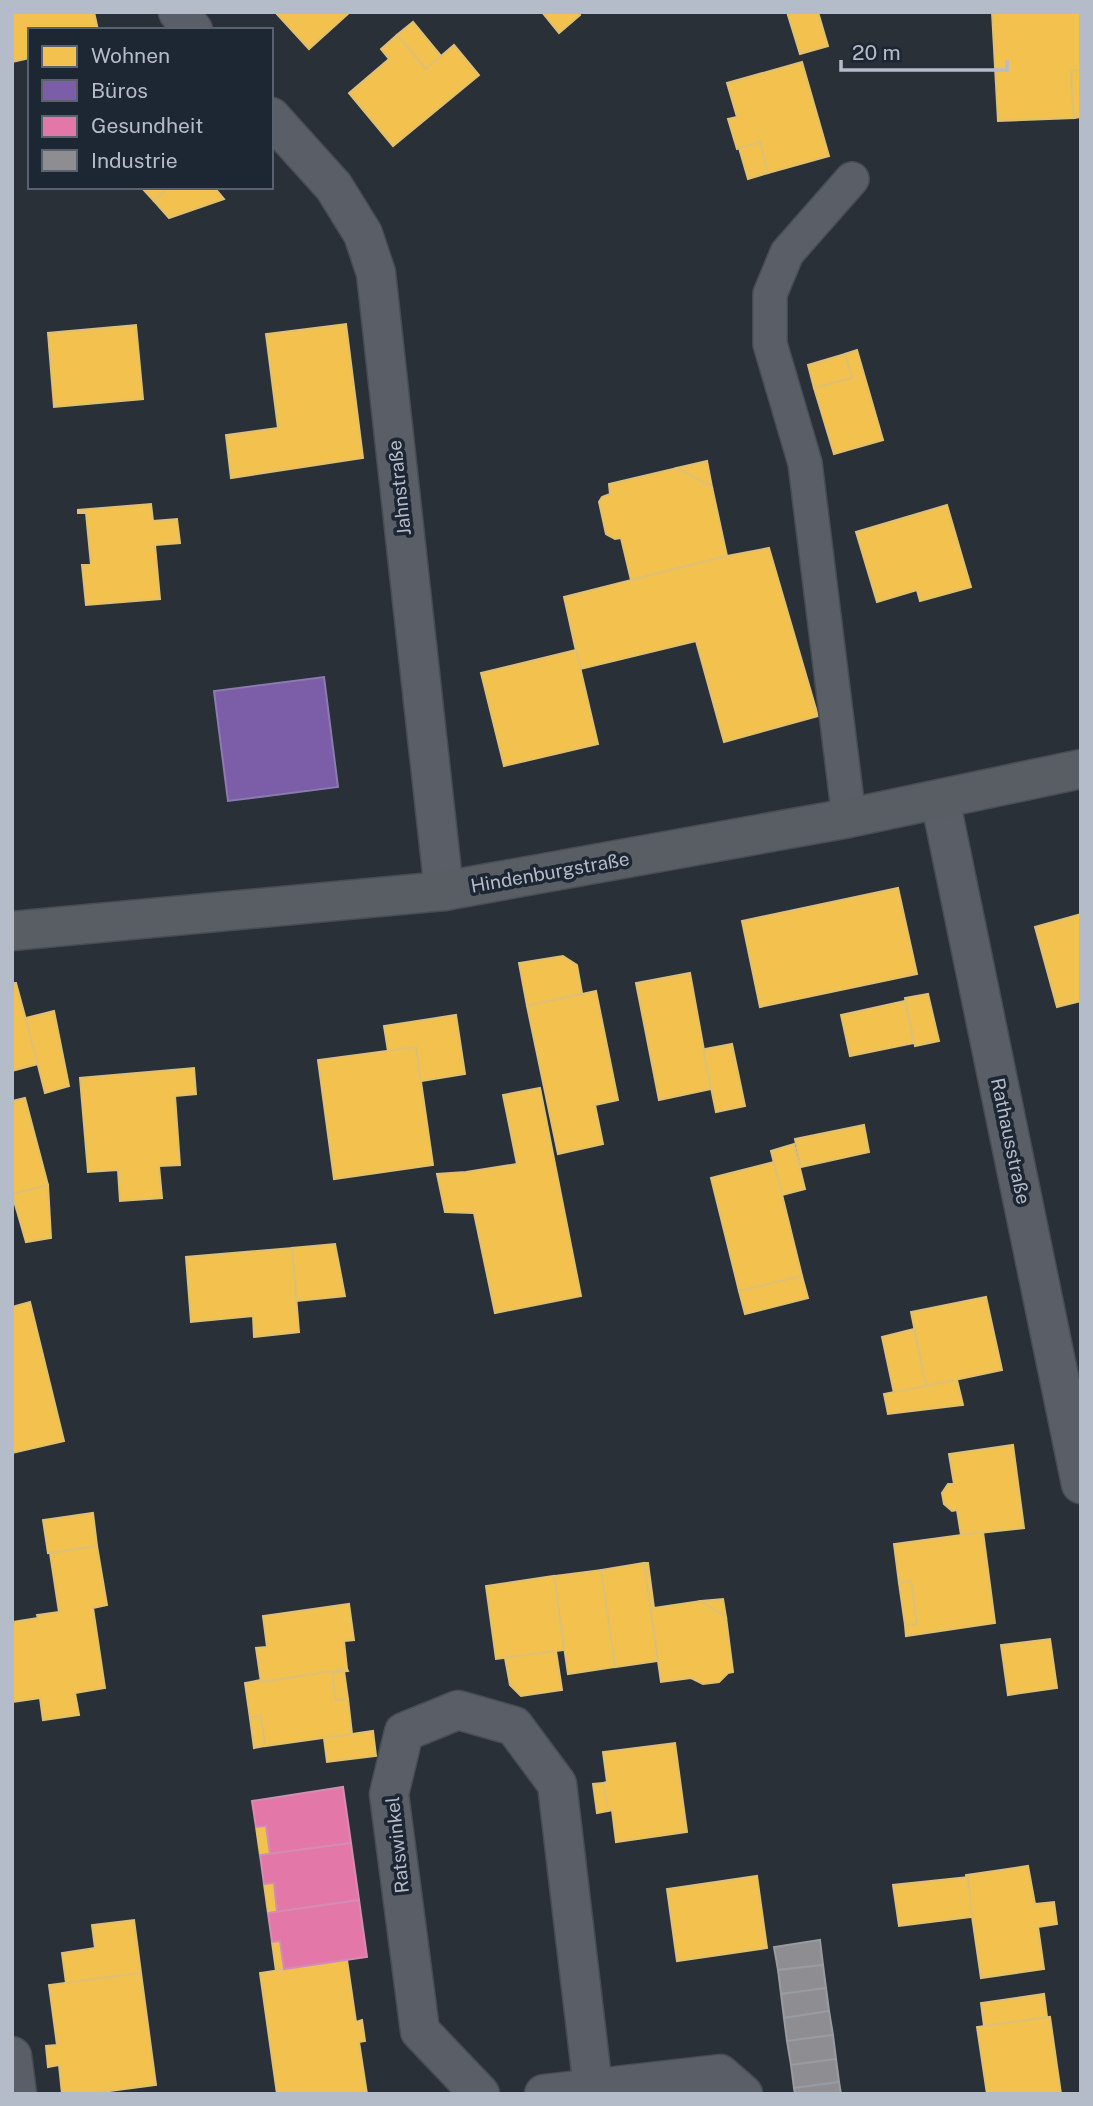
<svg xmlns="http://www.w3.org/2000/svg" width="1093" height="2106" font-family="'Public Sans',sans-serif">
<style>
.homes{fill:#f2c14e;stroke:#dfc073;stroke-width:2}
.offices{fill:#7b5ea7;stroke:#8c7ab1;stroke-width:2}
.health{fill:#e377a8;stroke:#d58cb2;stroke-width:2}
.industry{fill:#8d8d92;stroke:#999ba2;stroke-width:2}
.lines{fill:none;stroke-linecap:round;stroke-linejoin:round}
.lane-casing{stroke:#484c53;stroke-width:36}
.street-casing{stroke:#484c53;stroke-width:41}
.secondary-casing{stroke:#484c53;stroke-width:41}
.lane{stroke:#5a5e66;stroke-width:33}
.street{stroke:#5a5e66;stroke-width:38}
.secondary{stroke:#595d64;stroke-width:38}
.labels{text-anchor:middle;stroke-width:7;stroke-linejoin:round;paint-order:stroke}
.street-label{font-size:19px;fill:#b4bcc9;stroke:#1d2633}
</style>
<rect width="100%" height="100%" fill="#2a3038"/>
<g class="homes">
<polygon points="12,12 94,12 98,30 30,30 30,58 12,62"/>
<polygon points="275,12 350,12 309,49"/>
<polygon points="542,12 578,12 580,15 559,33"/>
<polygon points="787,12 818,12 828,46 800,54"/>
<polygon points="992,12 1081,12 1081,70 1071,71 1074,118 998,121"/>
<polygon points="413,22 441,56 426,69 397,35"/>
<polygon points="397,35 426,69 454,45 479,75 393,146 349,93 389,59 381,49"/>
<polygon points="802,62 829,156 768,173 760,142 737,149 728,119 737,117 727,83"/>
<polygon points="1081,70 1081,117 1074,118 1071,71"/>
<polygon points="760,142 768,173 748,179 739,148"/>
<polygon points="141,187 169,187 154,201"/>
<polygon points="169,187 214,187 224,199 169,218 154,201"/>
<polygon points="346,324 363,458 231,478 226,435 278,428 266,334"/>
<polygon points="136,325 143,399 54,407 48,333"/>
<polygon points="857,350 883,440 834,454 814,388 852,378 845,354"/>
<polygon points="845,354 852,378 814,388 808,365"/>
<polygon points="707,461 712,487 677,468"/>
<polygon points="677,468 712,487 727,556 631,580 621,538 615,539 606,534 599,502 602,497 610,494 609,484"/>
<polygon points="151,504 153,521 177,519 180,543 155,545 160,599 86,605 82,565 91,565 86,513 78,513 78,510"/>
<polygon points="947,505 971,587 920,601 917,590 877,602 856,532"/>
<polygon points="769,548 818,716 724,742 696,641 580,669 564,597 727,556"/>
<polygon points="576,650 598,744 504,766 481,673"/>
<polygon points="898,888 917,974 760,1007 742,921"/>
<polygon points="1081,914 1081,1001 1057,1007 1035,927"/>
<polygon points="563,956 577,965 582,993 527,1006 519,963"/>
<polygon points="690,973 711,1089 659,1100 636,983"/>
<polygon points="12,983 16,983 38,1064 12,1071"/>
<polygon points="596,991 618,1100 595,1105 603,1144 558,1154 527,1006"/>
<polygon points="928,994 939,1041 915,1046 905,998"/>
<polygon points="905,1001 914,1043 850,1056 841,1015"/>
<polygon points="54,1011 69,1086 45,1093 26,1018"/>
<polygon points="456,1015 465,1074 421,1081 416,1047 388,1051 384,1026"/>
<polygon points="732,1044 745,1106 716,1112 704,1053 706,1052 705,1049"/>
<polygon points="416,1047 433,1165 334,1179 318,1060"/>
<polygon points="194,1068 196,1094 175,1096 180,1165 159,1166 162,1198 120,1201 118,1170 88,1172 80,1078"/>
<polygon points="540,1088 581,1296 495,1313 474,1213 445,1212 437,1174 466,1172 517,1164 503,1095"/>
<polygon points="25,1098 48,1185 13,1194 12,1101"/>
<polygon points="864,1125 869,1152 801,1167 795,1139"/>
<polygon points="794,1144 805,1189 782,1195 771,1151"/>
<polygon points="774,1162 802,1276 739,1291 711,1178"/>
<polygon points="48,1185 51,1238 26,1242 12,1194"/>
<polygon points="335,1244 345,1296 297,1301 292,1248"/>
<polygon points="292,1248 299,1332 254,1337 253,1316 191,1322 186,1257"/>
<polygon points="802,1276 808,1298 745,1314 739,1291"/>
<polygon points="986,1297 1002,1370 926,1386 911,1312"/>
<polygon points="30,1302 64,1441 12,1453 12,1307"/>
<polygon points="914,1329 926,1386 894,1393 882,1337"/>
<polygon points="957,1380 963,1405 888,1414 884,1394"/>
<polygon points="1013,1445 1024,1528 961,1535 957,1510 952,1511 944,1504 942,1493 948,1484 954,1484 949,1454"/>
<polygon points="93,1513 97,1546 48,1553 43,1520"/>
<polygon points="983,1532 995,1623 906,1636 905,1625 917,1624 911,1581 899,1583 894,1544"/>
<polygon points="97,1546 107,1605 93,1608 105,1688 75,1693 79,1715 43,1720 40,1698 12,1702 12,1622 38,1618 37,1615 59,1612 50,1553"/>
<polygon points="644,1563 648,1563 654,1608 701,1601 726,1617 733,1672 728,1673 719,1682 703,1684 691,1678 661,1682"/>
<polygon points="644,1563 658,1661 615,1667 601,1570"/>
<polygon points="601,1570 615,1667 568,1674 554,1576"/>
<polygon points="554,1576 564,1650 496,1659 486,1586"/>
<polygon points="911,1581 917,1624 905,1625 899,1583"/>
<polygon points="723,1599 726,1617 701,1601"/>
<polygon points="349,1604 354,1640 344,1641 347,1669 261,1682 256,1648 267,1647 263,1616"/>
<polygon points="1050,1639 1057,1688 1008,1695 1001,1645"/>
<polygon points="556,1651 562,1690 521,1696 510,1685 505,1658"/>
<polygon points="347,1669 348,1671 332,1673 336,1700 348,1699 352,1734 265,1746 261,1716 250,1718 245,1683 261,1680 261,1682"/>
<polygon points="344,1671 348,1699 336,1700 332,1673"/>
<polygon points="261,1716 265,1746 254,1748 250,1718"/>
<polygon points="373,1731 376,1756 327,1762 324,1738"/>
<polygon points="675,1743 687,1832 616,1842 612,1810 608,1811 603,1783 607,1782 603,1752"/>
<polygon points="603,1783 608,1811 597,1813 593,1784"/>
<polygon points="266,1826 270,1854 260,1855 256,1827"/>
<polygon points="1028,1866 1035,1904 1054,1902 1057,1924 1038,1927 1044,1969 981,1978 966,1875"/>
<polygon points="757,1876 767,1948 677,1961 667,1889"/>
<polygon points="968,1877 972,1917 899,1926 893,1885"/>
<polygon points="274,1883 277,1912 268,1913 264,1884"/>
<polygon points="134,1920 141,1973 66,1983 62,1953 95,1948 92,1925"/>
<polygon points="280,1941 284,1969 276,1971 272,1942"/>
<polygon points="347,1960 356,2022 362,2020 365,2041 359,2042 367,2094 277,2094 260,1973"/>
<polygon points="141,1973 156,2085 87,2094 62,2094 59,2065 48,2067 46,2046 57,2045 49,1985"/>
<polygon points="1044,1994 1047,2017 984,2026 981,2003"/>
<polygon points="1050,2017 1061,2094 987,2094 977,2027"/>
</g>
<polygon class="offices" points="324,677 338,787 228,801 214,691"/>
<g class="health">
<polygon points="343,1787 351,1843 270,1854 266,1826 256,1827 252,1801"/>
<polygon points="351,1843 359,1900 277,1912 274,1883 264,1884 260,1855"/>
<polygon points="359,1900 367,1957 284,1969 280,1941 272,1942 268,1913"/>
</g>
<g class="industry">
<polygon points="820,1940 823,1965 778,1970 774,1947"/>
<polygon points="823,1965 826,1988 781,1994 778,1970"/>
<polygon points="826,1988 829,2011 784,2018 781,1994"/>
<polygon points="829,2011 833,2035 787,2041 784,2018"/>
<polygon points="833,2035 836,2059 791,2065 787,2041"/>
<polygon points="836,2059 839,2082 794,2088 791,2065"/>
<polygon points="839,2082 841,2094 795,2094 794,2088"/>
</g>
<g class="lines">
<defs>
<polyline id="lane" points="849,818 805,463 770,344 770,294 787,253 852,179"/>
<g id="street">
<polyline points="178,12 193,30"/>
<polyline points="271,117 334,187 363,234 376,273 444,891"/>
<polyline points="940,799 1081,1484"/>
<polyline points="12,2056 17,2094"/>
<polyline points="480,2094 420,2031 389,1794 404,1732 458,1710 514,1726 557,1784 593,2088"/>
<polyline points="544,2094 720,2074 743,2094"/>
</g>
<polyline id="secondary" points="12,931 444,891 849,818 1081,769"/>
</defs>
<use href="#lane" class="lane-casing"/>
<use href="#street" class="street-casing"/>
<use href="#secondary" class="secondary-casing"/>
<use href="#lane" class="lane"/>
<use href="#street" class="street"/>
<use href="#secondary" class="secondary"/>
</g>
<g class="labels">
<g class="street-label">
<text transform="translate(399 488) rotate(-96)" y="7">Jahnstraße</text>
<text transform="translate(550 872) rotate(-10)" y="7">Hindenburgstraße</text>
<text transform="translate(1011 1141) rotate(78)" y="7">Rathausstraße</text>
<text transform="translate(397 1845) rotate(-96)" y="7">Ratswinkel</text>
</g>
</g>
<rect width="1093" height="2106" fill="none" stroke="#b4bcc9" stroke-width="28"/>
<rect x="28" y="28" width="245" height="161" fill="#1d2633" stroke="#59626f" stroke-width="2"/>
<rect x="42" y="46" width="35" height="21" fill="#f2c14e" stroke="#59626f" stroke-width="2"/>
<text x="91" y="63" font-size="21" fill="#b4bcc9">Wohnen</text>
<rect x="42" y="80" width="35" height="21" fill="#7b5ea7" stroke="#59626f" stroke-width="2"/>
<text x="91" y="98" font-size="21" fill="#b4bcc9">Büros</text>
<rect x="42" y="116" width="35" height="21" fill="#e377a8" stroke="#59626f" stroke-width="2"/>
<text x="91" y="133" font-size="21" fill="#b4bcc9">Gesundheit</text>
<rect x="42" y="150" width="35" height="21" fill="#8d8d92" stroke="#59626f" stroke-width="2"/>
<text x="91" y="168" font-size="21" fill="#b4bcc9">Industrie</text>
<path d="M841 60v10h166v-10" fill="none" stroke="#b4bcc9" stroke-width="3.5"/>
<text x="852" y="60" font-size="21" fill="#b4bcc9" stroke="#1d2633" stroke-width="5" paint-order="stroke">20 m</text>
</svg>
